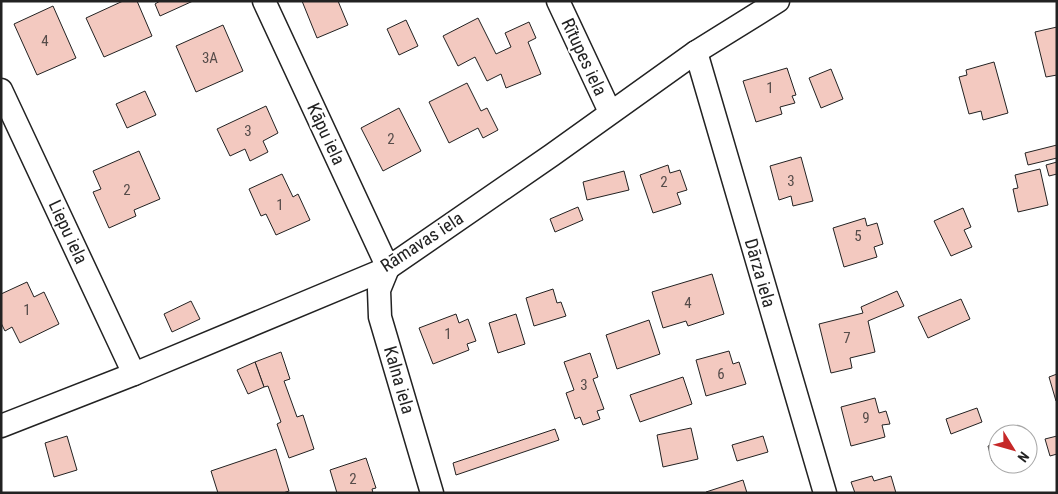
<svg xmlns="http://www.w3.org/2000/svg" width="1058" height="494" font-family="'Roboto Condensed',sans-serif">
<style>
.building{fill:#f3c9c0;stroke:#222}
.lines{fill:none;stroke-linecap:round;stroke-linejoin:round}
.minor-casing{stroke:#222;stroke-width:25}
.minor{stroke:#fff;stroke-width:22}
.labels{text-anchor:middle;stroke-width:4;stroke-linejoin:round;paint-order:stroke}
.number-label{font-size:15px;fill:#564c4a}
.street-label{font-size:18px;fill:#222;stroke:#fff}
</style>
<rect width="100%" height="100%" fill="#fff"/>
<g class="building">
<polygon points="123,1 137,1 152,36 104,57 86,18"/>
<polygon points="160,1 193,1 160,16 155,4"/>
<polygon points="302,1 338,1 348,25 317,38"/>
<polygon points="53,6 76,58 37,75 14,24"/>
<polygon points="478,18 496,54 511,47 505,33 529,22 536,38 528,42 541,74 506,88 501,74 487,81 475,57 458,66 443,36"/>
<polygon points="406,20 418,46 399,55 387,29"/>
<polygon points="223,25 243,71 196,92 176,46"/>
<polygon points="1057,27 1057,75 1046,77 1035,32"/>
<polygon points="994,62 1008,113 983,120 981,111 969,114 959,77 967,75 966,70"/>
<polygon points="787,68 796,95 792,96 795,103 780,107 782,114 756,122 743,81"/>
<polygon points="831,69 843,99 821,108 809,78"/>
<polygon points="467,83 481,111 487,108 498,130 483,138 478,128 449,143 429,102"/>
<polygon points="145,91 156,115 127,128 116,104"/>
<polygon points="266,106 278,133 263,141 268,152 250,161 245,149 230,156 217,129"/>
<polygon points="399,108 421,151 383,171 361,128"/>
<polygon points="1057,145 1057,158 1028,165 1025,153"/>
<polygon points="139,151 160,199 134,210 136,216 109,228 93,192 101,189 93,171"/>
<polygon points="801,157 813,201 793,206 791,196 779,200 770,166"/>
<polygon points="1057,162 1057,174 1049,176 1046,165"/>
<polygon points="668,165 670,173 680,170 687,190 677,193 681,204 653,213 640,175"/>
<polygon points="1040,169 1048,205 1018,212 1013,189 1018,188 1015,175"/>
<polygon points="624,171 629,190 587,200 583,182"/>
<polygon points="282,174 293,197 298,194 310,220 276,235 266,214 261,216 249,189"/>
<polygon points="578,207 583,220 555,232 550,219"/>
<polygon points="963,208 971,227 964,230 972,247 951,256 934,221"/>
<polygon points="865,218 867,226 877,223 883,244 874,247 877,257 844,267 833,228"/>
<polygon points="712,274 724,314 688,326 686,321 663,328 652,292"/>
<polygon points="27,282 34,297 44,292 59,324 20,343 12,327 5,331 1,323 1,294"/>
<polygon points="553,289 557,303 561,302 566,316 534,326 526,298"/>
<polygon points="897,291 904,306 868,321 875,352 850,358 852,368 831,373 819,324 863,313 861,307"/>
<polygon points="961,299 970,319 928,338 918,317"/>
<polygon points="191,301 200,319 172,332 164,314"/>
<polygon points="456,314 459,323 468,319 476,341 467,344 469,350 433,364 419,328"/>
<polygon points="516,314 525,344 498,353 489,323"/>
<polygon points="649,320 660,354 617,369 606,335"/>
<polygon points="729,351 733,364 739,362 746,384 706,396 696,360"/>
<polygon points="281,352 290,379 284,381 297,417 303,415 314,449 289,458 277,424 281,422 268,386 264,387 255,362"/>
<polygon points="590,353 598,377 593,379 604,409 597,411 600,419 583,425 580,417 575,419 566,393 574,390 564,362"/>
<polygon points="255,362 264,387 248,394 237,370"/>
<polygon points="1057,374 1057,401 1056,401 1049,377"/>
<polygon points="683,377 692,404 640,422 630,395"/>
<polygon points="875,398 879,413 886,411 890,424 882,425 885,437 851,446 841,407"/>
<polygon points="977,408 982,422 951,434 946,419"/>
<polygon points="691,428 698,459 663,467 657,435"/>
<polygon points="555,429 559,440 456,475 453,463"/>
<polygon points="67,436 77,470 54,477 45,443"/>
<polygon points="763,436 768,452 737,461 732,445"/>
<polygon points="1057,436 1057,454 1050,456 1045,439"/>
<polygon points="998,443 998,459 992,461 988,446"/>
<polygon points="276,449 289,491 283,493 218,493 211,471"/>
<polygon points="366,458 376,488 372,489 373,493 337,493 330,470"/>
<polygon points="872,476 874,481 891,476 896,493 855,493 851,482"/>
<polygon points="743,480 747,493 707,493 706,492"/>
</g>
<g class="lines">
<defs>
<g id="minor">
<polyline points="264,1 388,268"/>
<polyline points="558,1 610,112"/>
<polyline points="696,52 825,493"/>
<polyline points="1,90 134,374"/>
<polyline points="388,268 379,290 380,317 432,493"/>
<polyline points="1,426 134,374 388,268 552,155 696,52 778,1"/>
</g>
</defs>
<use href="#minor" class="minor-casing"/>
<use href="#minor" class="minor"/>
</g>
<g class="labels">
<g class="number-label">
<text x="45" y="46">4</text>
<text x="210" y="63">3A</text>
<text x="770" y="93">1</text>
<text x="248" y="136">3</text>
<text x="391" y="144">2</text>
<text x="791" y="186">3</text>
<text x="664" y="187">2</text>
<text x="127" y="195">2</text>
<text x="280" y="210">1</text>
<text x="858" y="241">5</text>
<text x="688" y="308">4</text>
<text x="27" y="315">1</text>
<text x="448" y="339">1</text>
<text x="847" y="343">7</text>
<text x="721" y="379">6</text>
<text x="584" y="390">3</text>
<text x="866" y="423">9</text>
<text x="353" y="484">2</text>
</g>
<g class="street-label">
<text transform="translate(584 57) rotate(65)" y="6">Rītupes iela</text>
<text transform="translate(326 134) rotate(65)" y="6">Kāpu iela</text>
<text transform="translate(68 232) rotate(65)" y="6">Liepu iela</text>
<text transform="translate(422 242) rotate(-33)" y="6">Rāmavas iela</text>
<text transform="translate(760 273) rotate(74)" y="6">Dārza iela</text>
<text transform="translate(399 380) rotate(74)" y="6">Kalna iela</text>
</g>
</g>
<rect width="1058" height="494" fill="none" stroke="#222222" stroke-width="5"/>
<g transform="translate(1013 449) rotate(127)"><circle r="24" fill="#ffffff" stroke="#a7a7a7"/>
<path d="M0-4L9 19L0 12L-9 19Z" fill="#c62828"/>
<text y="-8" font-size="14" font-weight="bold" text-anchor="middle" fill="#222222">N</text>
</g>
</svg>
